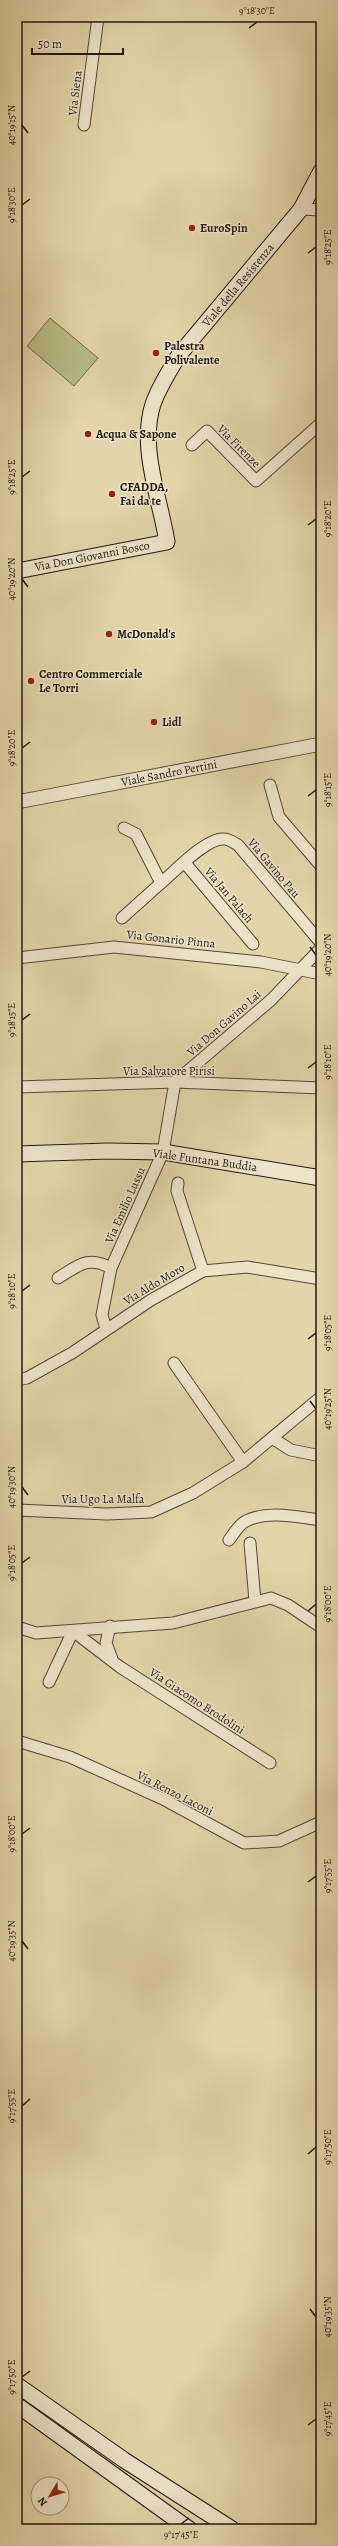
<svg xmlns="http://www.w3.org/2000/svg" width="338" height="2546" font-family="Alegreya,serif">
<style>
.green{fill:#b6bc87;stroke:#6c6a4a}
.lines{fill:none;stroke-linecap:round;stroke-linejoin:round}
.minor-casing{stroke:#524635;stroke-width:13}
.tertiary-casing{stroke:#524635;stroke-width:15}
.secondary-casing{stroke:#21170e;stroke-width:17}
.minor{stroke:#ede4c8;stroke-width:11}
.tertiary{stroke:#ede4c8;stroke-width:13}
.secondary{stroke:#ede4c8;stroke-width:15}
.ticks{fill:none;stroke:#21170e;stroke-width:1.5}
.poi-dot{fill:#8f2418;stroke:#ede4c8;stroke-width:1.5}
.labels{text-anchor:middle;stroke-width:3;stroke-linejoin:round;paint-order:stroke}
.street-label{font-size:12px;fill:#21170e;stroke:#ede4c8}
.poi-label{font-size:12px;font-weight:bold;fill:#21170e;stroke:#ede4c8;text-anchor:start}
.neatline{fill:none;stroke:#21170e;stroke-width:1.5}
.ticks-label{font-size:10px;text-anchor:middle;fill:#21170e}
</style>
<rect width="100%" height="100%" fill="#e3d5ab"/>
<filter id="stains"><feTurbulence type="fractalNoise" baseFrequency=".005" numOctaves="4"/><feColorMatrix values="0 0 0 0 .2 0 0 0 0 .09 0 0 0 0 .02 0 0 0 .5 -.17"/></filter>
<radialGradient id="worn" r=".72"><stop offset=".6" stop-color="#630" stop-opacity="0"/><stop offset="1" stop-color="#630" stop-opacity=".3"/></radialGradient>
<polygon class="green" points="50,318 98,358 74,386 27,346"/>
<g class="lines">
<defs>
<g id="minor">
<polyline points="84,125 98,17"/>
<polyline points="301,209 321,210"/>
<polyline points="192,445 207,431 256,481 321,423"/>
<polyline points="270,785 279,817 321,866"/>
<path d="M 124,828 L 136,834 L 161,883 C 174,872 207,837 224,839 C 229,839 233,842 238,845 L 321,943"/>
<polyline points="185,863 253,944"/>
<polyline points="122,918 161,883"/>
<polyline points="17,958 114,947 261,962 321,974"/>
<polyline points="17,1087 175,1082 321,1088"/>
<polyline points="178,1183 177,1191 203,1271"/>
<path d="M 58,1278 C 78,1266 88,1255 111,1268"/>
<polyline points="106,1329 102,1315 111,1268 163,1152 175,1082 271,1000 321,948"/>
<polyline points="174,1363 243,1462"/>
<polyline points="17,1380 27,1378 72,1353 151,1300 203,1271 247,1267 321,1279"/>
<polyline points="272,1438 291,1450 321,1456"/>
<polyline points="17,1510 107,1514 151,1512 193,1493 243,1462 321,1397"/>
<path d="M 229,1540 C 233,1535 239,1524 246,1521 C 268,1510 297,1517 321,1520"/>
<polyline points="250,1543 255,1601"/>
<polyline points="110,1626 106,1643 112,1659"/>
<polyline points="17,1627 36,1633 173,1623 271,1598 288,1605 321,1627"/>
<polyline points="49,1682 73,1631 120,1667 270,1763"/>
<polyline points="17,1741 70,1757 163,1799 244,1843 279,1841 321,1822"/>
</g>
<polyline id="tertiary" points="17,802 321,744"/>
<g id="secondary">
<path d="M 17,571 L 167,542 C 160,498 139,448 153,404 C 159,387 169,371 179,355 L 301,209 L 321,171"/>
<polyline points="17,1154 108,1151 163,1152 321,1178"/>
<polyline points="17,2385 124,2460 232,2529"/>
<polyline points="17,2405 189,2529"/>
</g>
</defs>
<use href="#minor" class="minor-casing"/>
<use href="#tertiary" class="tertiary-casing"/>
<use href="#secondary" class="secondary-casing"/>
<use href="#minor" class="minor"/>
<use href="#tertiary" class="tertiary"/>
<use href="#secondary" class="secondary"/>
</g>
<path class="ticks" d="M 249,28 L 257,22M 22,125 L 28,133M 22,205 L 30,199M 308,253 L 316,247M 22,477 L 30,471M 308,525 L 316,519M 22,579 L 28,587M 22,748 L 30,742M 308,796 L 316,790M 310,947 L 316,955M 22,1020 L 30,1014M 308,1068 L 316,1062M 22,1291 L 30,1285M 308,1339 L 316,1333M 310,1401 L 316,1409M 22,1487 L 28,1495M 22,1563 L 30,1557M 308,1611 L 316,1604M 22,1834 L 30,1828M 308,1882 L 316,1876M 22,1941 L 28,1949M 22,2106 L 30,2099M 308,2154 L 316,2147M 310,2309 L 316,2317M 22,2377 L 30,2371M 308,2425 L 316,2419M 181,2524 L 189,2518"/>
<g class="poi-dot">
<circle cx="192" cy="228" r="4"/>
<circle cx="156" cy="353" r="4"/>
<circle cx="88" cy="434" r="4"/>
<circle cx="112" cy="494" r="4"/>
<circle cx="109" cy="634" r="4"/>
<circle cx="31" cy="681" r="4"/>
<circle cx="154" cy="722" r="4"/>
</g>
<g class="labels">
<g class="street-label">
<text transform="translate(75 93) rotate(-83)" y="4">Via Siena</text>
<text transform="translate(238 285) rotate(-50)" y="4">Viale della Resistenza</text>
<text transform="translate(239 446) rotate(45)" y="4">Via Firenze</text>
<text transform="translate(92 556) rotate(-11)" y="4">Via Don Giovanni Bosco</text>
<text transform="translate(169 773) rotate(-11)" y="4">Viale Sandro Pertini</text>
<text transform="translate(274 868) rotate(50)" y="4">Via Gavino Pau</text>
<text transform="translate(229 895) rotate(50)" y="4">Via Jan Palach</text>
<text transform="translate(171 939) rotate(6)" y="4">Via Gonario Pinna</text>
<text transform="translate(224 1023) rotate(-41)" y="4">Via Don Gavino Lai</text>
<text x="169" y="1075">Via Salvatore Pirisi</text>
<text transform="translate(205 1160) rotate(8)" y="4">Viale Funtana Buddia</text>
<text transform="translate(125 1205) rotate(-66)" y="4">Via Emilio Lussu</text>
<text transform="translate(154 1284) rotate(-31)" y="4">Via Aldo Moro</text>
<text x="103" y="1503">Via Ugo La Malfa</text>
<text transform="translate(197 1701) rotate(33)" y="4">Via Giacomo Brodolini</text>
<text transform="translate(175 1793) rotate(27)" y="4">Via Renzo Laconi</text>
</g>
<g class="poi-label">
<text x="200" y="232">EuroSpin</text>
<text x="164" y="350">Palestra<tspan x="164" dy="14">Polivalente</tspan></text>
<text x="96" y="438">Acqua &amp; Sapone</text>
<text x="120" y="491">CFADDA,<tspan x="120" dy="14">Fai da te</tspan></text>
<text x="117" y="638">McDonald's</text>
<text x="39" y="678">Centro Commerciale<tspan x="39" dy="14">Le Torri</tspan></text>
<text x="162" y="726">Lidl</text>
</g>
</g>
<rect width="338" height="2546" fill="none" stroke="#e3d5ab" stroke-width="44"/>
<g transform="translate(50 2496) rotate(232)"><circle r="19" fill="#ede4c8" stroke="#9b927e"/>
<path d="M0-3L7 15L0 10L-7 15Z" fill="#8f2418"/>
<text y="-6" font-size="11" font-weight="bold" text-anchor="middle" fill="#21170e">N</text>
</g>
<path d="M32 48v6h91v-6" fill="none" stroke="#21170e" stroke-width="2"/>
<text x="38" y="48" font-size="12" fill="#21170e" stroke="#ede4c8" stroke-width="3" paint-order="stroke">50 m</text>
<rect x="22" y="22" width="294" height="2502" class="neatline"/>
<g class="ticks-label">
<text x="257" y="14">9°18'30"E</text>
<text transform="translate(11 125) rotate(-90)" y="4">40°19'15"N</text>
<text transform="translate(11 205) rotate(-90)" y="4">9°18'30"E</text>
<text transform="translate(327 247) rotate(-90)" y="4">9°18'25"E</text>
<text transform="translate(11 477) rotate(-90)" y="4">9°18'25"E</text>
<text transform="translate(327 519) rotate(-90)" y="4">9°18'20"E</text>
<text transform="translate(11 579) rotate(-90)" y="4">40°19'20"N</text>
<text transform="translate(11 748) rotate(-90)" y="4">9°18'20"E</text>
<text transform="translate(327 790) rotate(-90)" y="4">9°18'15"E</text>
<text transform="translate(327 955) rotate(-90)" y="4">40°19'20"N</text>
<text transform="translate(11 1020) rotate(-90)" y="4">9°18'15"E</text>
<text transform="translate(327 1062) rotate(-90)" y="4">9°18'10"E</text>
<text transform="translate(11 1291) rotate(-90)" y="4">9°18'10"E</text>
<text transform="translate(327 1333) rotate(-90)" y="4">9°18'05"E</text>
<text transform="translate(327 1409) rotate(-90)" y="4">40°19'25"N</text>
<text transform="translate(11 1487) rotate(-90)" y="4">40°19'30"N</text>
<text transform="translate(11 1563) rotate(-90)" y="4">9°18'05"E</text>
<text transform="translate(327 1604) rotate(-90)" y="4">9°18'00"E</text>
<text transform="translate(11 1834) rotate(-90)" y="4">9°18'00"E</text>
<text transform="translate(327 1876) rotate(-90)" y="4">9°17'55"E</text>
<text transform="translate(11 1941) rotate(-90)" y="4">40°19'35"N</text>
<text transform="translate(11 2106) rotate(-90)" y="4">9°17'55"E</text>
<text transform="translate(327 2147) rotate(-90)" y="4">9°17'50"E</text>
<text transform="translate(327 2317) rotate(-90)" y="4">40°19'35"N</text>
<text transform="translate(11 2377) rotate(-90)" y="4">9°17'50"E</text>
<text transform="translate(327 2419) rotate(-90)" y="4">9°17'45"E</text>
<text x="181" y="2538">9°17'45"E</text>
</g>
<rect width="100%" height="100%" filter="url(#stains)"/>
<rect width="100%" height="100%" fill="url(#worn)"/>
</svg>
